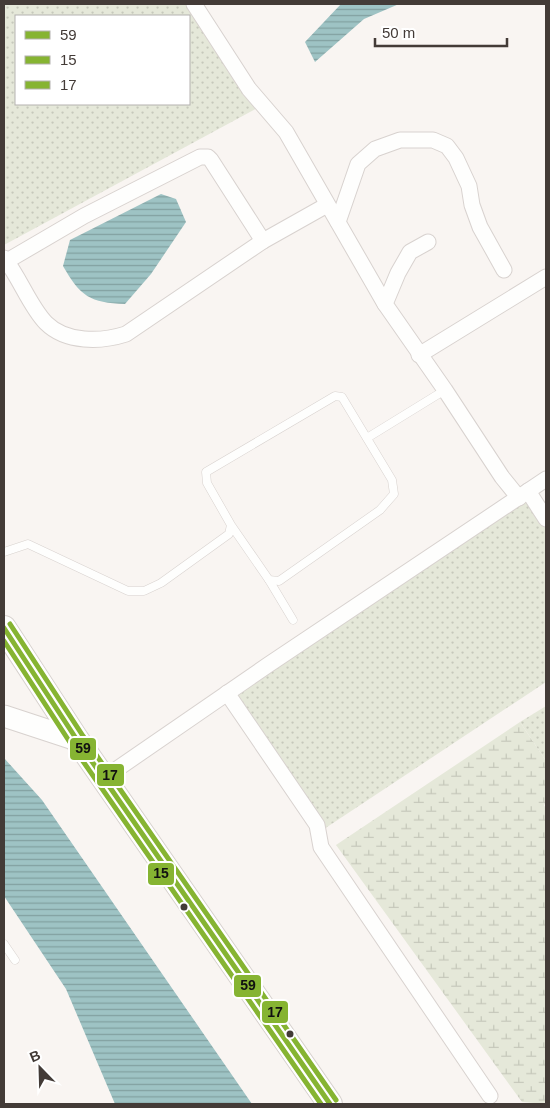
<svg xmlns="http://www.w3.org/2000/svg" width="550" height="1108" font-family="Helvetica,sans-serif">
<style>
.wetland{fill:url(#wetland-marsh)}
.park{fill:url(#park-dots);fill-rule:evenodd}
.water{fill:url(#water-rules)}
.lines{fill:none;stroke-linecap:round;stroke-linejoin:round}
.service-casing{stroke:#d8d2cf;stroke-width:9}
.minor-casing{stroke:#d8d2cf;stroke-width:17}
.secondary-casing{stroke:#d8d2cf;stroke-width:23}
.trunk-casing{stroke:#d8d2cf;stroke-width:26}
.service{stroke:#fefefd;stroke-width:8}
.minor{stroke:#fefefd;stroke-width:15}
.secondary{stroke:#fefefd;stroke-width:21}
.trunk{stroke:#fefefd;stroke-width:24}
.bus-1-casing{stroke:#fff;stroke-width:9}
.bus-2-casing{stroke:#fff;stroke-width:9}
.bus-3-casing{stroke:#fff;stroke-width:9}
.bus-1{stroke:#86b432;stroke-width:5}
.bus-2{stroke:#86b432;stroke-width:5}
.bus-3{stroke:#86b432;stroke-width:5}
.bus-dot{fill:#433b37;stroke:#fff;stroke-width:2}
.line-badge{stroke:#fff;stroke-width:2}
.pale-badge-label{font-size:14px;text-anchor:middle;font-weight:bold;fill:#111}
</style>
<defs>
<pattern id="wetland-marsh" width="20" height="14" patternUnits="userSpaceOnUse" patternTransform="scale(1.25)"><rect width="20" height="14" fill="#e5e8d9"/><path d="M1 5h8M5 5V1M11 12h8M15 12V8" fill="none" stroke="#c6c8bb"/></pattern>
<pattern id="park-dots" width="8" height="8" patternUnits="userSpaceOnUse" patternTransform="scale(1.25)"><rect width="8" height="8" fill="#e5e8d9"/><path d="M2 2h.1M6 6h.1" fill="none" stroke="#c6c8bb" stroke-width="1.8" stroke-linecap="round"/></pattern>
<pattern id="water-rules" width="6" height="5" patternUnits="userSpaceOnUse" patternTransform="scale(1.25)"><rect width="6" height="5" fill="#9ec3c4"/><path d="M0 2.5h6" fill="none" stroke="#82a0a0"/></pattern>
</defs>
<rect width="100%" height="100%" fill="#f9f5f2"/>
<polygon class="wetland" points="520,722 546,761 546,803 544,805 546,809 546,1104 522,1102 336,845"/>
<g class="park">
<path d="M 4,4 L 192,4 L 263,105 L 4,245 ZM 16,16 L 189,16 L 189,104 L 16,104 Z"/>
<polygon points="528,491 546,519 546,682 318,833 227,693"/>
<polygon points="546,706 546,761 520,722"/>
</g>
<g class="water">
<polygon points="341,4 399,4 364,19 315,62 305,42"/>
<path d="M 161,194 L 176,199 L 186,222 L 151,274 L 125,304 C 90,303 80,296 63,266 L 70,240 Z"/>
<polygon points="4,758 42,800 252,1104 115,1104 66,989 4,896"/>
</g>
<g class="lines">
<defs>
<g id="service">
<polyline points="367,438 445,390"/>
<polyline points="4,552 28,544 128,591 144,591 161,583 229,534 231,525 207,483 206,472 335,396 342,397 392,480 394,494 380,510 279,581 269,580 231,525"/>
<polyline points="269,580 293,620"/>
<polyline points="4,944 15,960"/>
</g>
<g id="minor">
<polyline points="194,4 249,89 286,132 385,304"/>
<polyline points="338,222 358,164 375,149 400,140 433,140 447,146 456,158 469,186 472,205 480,227 504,270"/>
<polyline points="428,242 410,252 398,273 385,304 445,390 502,477 519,498"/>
<path d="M 4,258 C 19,276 30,307 46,323 C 66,343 101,342 126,334 L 263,241 L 327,205"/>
<polyline points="7,261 84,216 200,157 208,157 211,160 263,241"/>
<polyline points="419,355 546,277"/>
<polyline points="528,491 546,519"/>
<polyline points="227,693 317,825 321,847 490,1096"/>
<polyline points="104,778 268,665 546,479"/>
</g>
<polyline id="secondary" points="4,716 77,740"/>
<polyline id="trunk" points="4,628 77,740 330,1104"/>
</defs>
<use href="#service" class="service-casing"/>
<use href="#minor" class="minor-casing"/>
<use href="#secondary" class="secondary-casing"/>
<use href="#trunk" class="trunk-casing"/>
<use href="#service" class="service"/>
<use href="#minor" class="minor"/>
<use href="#secondary" class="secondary"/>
<use href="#trunk" class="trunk"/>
<defs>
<polyline id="bus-1" points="4,628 77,740 330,1104"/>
<polyline id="bus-2" points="4,641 71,744 321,1104"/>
<polyline id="bus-3" points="10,624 83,736 336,1100"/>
</defs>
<use href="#bus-1" class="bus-1-casing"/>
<use href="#bus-2" class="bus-2-casing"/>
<use href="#bus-3" class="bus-3-casing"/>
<use href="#bus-1" class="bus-1"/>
<use href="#bus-2" class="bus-2"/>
<use href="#bus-3" class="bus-3"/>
</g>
<g class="bus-dot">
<circle cx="184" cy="907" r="4.5"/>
<circle cx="290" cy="1034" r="4.5"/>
</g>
<g class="line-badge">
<rect x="69" y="737" width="28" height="24" rx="5" fill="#86b432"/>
<rect x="96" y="763" width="29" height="24" rx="5" fill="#86b432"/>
<rect x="147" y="862" width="28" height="24" rx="5" fill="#86b432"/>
<rect x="233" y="974" width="29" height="24" rx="5" fill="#86b432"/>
<rect x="261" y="1000" width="28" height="24" rx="5" fill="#86b432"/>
</g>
<g class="pale-badge-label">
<text x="83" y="753">59</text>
<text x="110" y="780">17</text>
<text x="161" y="878">15</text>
<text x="248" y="990">59</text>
<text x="275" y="1017">17</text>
</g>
<rect width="550" height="1108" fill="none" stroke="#433b37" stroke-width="10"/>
<rect x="15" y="15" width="175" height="90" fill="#ffffff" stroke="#b4b1af"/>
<rect x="25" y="31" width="25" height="8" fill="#86b432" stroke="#b4b1af"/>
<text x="60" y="40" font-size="15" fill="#433b37">59</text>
<rect x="25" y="56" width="25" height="8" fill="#86b432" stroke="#b4b1af"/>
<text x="60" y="65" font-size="15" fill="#433b37">15</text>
<rect x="25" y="81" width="25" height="8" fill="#86b432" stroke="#b4b1af"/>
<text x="60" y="90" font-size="15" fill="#433b37">17</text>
<g transform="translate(40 1068) rotate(337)" stroke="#ffffff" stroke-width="4" paint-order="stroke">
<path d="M0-4L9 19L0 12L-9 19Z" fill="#433b37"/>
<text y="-8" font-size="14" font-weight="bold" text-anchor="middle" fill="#433b37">B</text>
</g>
<path d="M375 38v8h132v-8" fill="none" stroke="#433b37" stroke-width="2.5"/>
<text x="382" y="38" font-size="15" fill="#433b37" stroke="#ffffff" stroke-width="4" paint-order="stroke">50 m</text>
</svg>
